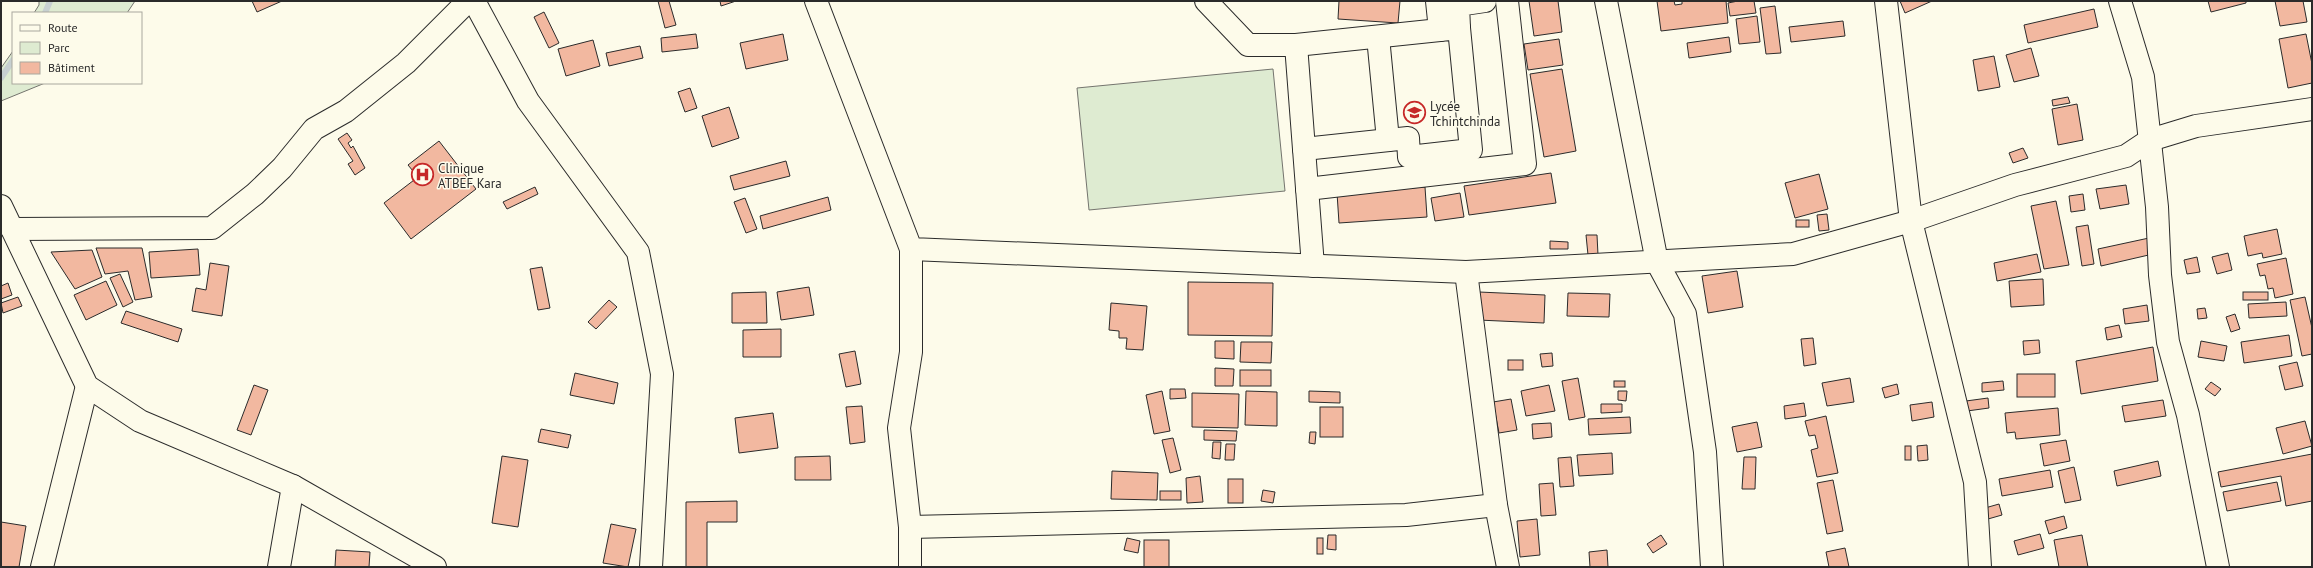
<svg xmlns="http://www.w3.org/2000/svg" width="2313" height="568" font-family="'PT Sans',sans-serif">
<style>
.green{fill:#deebd1;stroke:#74746e}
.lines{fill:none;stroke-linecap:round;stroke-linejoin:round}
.stream{stroke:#c7d0d0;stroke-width:6}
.building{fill:#f2b8a0;stroke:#2b2b2b}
.minor-casing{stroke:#2b2b2b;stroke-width:24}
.minor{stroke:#fdfbea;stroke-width:22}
.labels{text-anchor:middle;stroke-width:3;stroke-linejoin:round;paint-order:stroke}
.poi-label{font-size:13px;fill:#2b2b2b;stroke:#fdfbea;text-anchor:start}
</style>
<rect width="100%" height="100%" fill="#fdfbea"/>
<g class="green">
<polygon points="39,1 135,1 127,13 34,13 39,5"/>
<polygon points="13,51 13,83 45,83 1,101 1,68"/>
<polygon points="1273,69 1285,191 1089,210 1077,88"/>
</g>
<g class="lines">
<g class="stream">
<polyline points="45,13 50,1"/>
<polyline points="1,78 13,60"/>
</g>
</g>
<g class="building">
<polygon points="252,1 282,1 257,12"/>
<polygon points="658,1 669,1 676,25 665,28"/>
<polygon points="720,1 736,1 721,6"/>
<polygon points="1339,1 1400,1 1398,23 1338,19"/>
<polygon points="1529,1 1558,1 1562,32 1534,36"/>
<polygon points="1657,1 1674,1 1675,5 1682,4 1682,1 1726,1 1728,23 1661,31"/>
<polygon points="1738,1 1754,1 1756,13 1730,16 1728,3"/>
<polygon points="1900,1 1932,1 1905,13"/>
<polygon points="2208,1 2246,1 2246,3 2211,12"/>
<polygon points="2275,1 2303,1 2307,22 2280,26"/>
<polygon points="1775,6 1781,53 1766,54 1760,8"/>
<polygon points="2094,9 2098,27 2028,43 2024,25"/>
<polygon points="544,12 559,43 549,48 534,17"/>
<polygon points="1757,16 1760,42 1739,44 1736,19"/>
<polygon points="1843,21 1845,36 1791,42 1789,27"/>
<polygon points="696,34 698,48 662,52 661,38"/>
<polygon points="783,34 788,60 746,69 740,43"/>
<polygon points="2306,34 2312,64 2312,83 2288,88 2279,39"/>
<polygon points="1729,37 1731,52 1689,58 1687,43"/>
<polygon points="1559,39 1563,65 1528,70 1524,44"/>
<polygon points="593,40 600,66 566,76 558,49"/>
<polygon points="640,46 643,58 609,66 606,53"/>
<polygon points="2031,48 2039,76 2014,82 2006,55"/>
<polygon points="1994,56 2000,87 1978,91 1973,60"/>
<polygon points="1562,69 1576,151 1544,157 1530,74"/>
<polygon points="690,88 697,108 685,112 678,92"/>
<polygon points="2068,97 2070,103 2053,106 2052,100"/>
<polygon points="2077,104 2083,140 2058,145 2052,109"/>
<polygon points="729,107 739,138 712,147 702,116"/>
<polygon points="347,133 352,140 348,143 351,148 353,146 365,168 355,175 348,164 353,161 338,139"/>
<polygon points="439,141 476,189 411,239 384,203 418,177 408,165"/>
<polygon points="2023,148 2028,158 2013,163 2009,153"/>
<polygon points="786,161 790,176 734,190 730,176"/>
<polygon points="1551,173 1556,203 1469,215 1464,186"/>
<polygon points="1819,174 1828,209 1795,218 1785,183"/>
<polygon points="2126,185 2129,204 2100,209 2096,189"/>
<polygon points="535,187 538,194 507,209 503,202"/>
<polygon points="1425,187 1427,217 1339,223 1337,193"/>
<polygon points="1460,193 1464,217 1435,221 1431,198"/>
<polygon points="2083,194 2085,210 2071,212 2069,196"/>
<polygon points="828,197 831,210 763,229 760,216"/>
<polygon points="745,198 757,229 746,233 734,202"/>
<polygon points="2056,201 2069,265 2044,269 2031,206"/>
<polygon points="1827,214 1829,230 1819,231 1817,215"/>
<rect x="1796" y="220" width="13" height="7"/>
<polygon points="2088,225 2094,264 2082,266 2076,227"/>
<polygon points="2277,229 2282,254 2263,258 2262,253 2248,256 2244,236"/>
<polygon points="1586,235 1597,235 1598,255 1588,255"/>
<polygon points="2149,238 2153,254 2101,266 2098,249"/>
<polygon points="1550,241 1568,242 1568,249 1550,249"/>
<polygon points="96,248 142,248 152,297 135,300 128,271 105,274"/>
<polygon points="198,249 200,275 151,278 149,252"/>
<polygon points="92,250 102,277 75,289 51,252"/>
<polygon points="2228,253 2232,270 2217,274 2212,257"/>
<polygon points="2037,254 2041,272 1997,281 1994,263"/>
<polygon points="2197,257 2200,272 2187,274 2184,260"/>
<polygon points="2286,258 2293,294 2275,298 2273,288 2268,289 2265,275 2260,276 2257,264"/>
<polygon points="210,263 229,266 222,316 192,311 196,288 206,290"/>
<polygon points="542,267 550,308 538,310 530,269"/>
<polygon points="1737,271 1743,307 1708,313 1702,276"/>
<polygon points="120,274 133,302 123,307 110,278"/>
<polygon points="2043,279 2044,305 2011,307 2009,281"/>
<polygon points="106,281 117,305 86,320 74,295"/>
<polygon points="1188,282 1273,283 1272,336 1188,335"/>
<polygon points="8,283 12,295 1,299 1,286"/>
<polygon points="809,287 814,315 781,320 777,292"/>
<polygon points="766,292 767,323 732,323 732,293"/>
<polygon points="1479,292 1545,295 1544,323 1478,320"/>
<rect x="2243" y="292" width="25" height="8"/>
<polygon points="1568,293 1610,294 1609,317 1567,316"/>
<polygon points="18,297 22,306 3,313 1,303"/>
<polygon points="2305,297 2312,328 2312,354 2302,356 2290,300"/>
<polygon points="609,300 617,307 596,329 588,322"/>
<polygon points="2286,302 2287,316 2249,318 2248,304"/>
<polygon points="1111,303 1147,306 1143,350 1126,349 1127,338 1119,338 1119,331 1109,330"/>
<polygon points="2147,305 2149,321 2125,324 2123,309"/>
<polygon points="2205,308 2207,318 2198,319 2197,309"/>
<polygon points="126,311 182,329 178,342 121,323"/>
<polygon points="2235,314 2240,329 2231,332 2226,317"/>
<polygon points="2119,325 2122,337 2107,340 2105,328"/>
<polygon points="781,329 781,357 743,357 743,330"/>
<polygon points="2289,335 2292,356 2244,363 2241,342"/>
<polygon points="1813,338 1816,364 1804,366 1801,339"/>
<polygon points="2039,340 2040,353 2024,355 2023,341"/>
<polygon points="1215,341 1234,341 1234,359 1215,358"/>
<polygon points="2201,341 2227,346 2224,361 2198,357"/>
<polygon points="1241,342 1272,342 1271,363 1240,362"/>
<polygon points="2153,347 2158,381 2081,394 2076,361"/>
<polygon points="855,351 861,384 846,387 839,354"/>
<polygon points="1552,353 1553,366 1542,367 1540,354"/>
<rect x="1508" y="360" width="15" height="10"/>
<polygon points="2297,362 2303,386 2285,390 2279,366"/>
<polygon points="1215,368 1234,369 1233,386 1215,386"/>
<rect x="1240" y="370" width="31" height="16"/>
<polygon points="575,373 618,383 614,404 570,395"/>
<rect x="2017" y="374" width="38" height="23"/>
<polygon points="1578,378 1585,417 1569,420 1562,381"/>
<polygon points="1850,378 1854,402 1827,406 1822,383"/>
<rect x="1614" y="381" width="11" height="6"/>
<polygon points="2003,381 2004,390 1982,392 1982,383"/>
<polygon points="2211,382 2221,389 2215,396 2205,389"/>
<polygon points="1897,384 1899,394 1885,398 1882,388"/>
<polygon points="254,385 268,390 251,435 237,430"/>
<polygon points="1549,385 1555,411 1526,416 1521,391"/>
<polygon points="1170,389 1185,389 1186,398 1170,399"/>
<polygon points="1162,391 1170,431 1154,434 1146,395"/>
<polygon points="1246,391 1277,392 1277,426 1245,425"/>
<polygon points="1309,391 1340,392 1340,403 1309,402"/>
<polygon points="1618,391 1627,391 1626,401 1618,400"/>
<polygon points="1192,393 1239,394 1238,428 1192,427"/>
<polygon points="1988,398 1989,408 1967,411 1966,401"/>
<polygon points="1511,399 1517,430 1499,433 1493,402"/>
<polygon points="2163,400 2166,416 2125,422 2122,406"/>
<polygon points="1932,402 1934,417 1912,421 1910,405"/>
<polygon points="1804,403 1806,416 1785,419 1784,406"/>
<polygon points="1601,404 1622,404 1622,412 1601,413"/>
<polygon points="862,406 865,442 850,444 846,407"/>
<rect x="1320" y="407" width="23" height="30"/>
<polygon points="2058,408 2060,435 2016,439 2015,432 2007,433 2005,413"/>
<polygon points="773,413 778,448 739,453 735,418"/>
<polygon points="1826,416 1838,473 1817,477 1811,450 1818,448 1815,435 1809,436 1805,421"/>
<polygon points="1630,417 1631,433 1589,435 1588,419"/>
<polygon points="2305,421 2312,446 2283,454 2276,428"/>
<polygon points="1757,422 1762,447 1737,452 1732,427"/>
<polygon points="1551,423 1552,437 1533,439 1532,424"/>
<polygon points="541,429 571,435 568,448 538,442"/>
<polygon points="1204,430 1237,431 1236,441 1204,440"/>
<polygon points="1310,432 1316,432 1315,444 1309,443"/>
<polygon points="1173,438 1181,470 1170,473 1162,440"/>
<polygon points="2066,440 2070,461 2044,466 2040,444"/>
<polygon points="1213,442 1221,442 1220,459 1212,458"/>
<polygon points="1226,444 1235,444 1234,460 1225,460"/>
<polygon points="1927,445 1928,460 1918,461 1917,446"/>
<rect x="1905" y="446" width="6" height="14"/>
<polygon points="1612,453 1613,474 1579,476 1577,455"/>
<polygon points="2312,454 2312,501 2286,506 2281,476 2221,487 2218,472"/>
<polygon points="502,456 528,460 518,527 492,523"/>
<polygon points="830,456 831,480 795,480 795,457"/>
<polygon points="1571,457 1574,486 1560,487 1558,458"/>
<polygon points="1744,457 1756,457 1755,489 1742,489"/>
<polygon points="2158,461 2161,476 2117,486 2114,471"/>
<polygon points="2074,467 2081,500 2065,503 2058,471"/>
<polygon points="2050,470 2053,487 2002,496 1999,479"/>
<polygon points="1112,471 1158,473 1157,500 1111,499"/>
<polygon points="1200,476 1203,502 1187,503 1186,478"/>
<rect x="1228" y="479" width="15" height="24"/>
<polygon points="1833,480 1843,531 1827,534 1817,483"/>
<polygon points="2277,482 2281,501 2227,511 2223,492"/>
<polygon points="1553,483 1556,515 1541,516 1539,484"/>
<polygon points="1263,490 1275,492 1273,503 1261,501"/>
<rect x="1160" y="491" width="21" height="9"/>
<polygon points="737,501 737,522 707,522 707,567 686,567 686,502"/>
<polygon points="1999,504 2002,515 1988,519 1985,508"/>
<polygon points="2064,516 2067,528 2049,534 2045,521"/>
<polygon points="1537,519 1540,555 1520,557 1517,521"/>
<polygon points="1,522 26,526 19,567 1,567"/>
<polygon points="611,524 636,529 628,567 603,563"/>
<polygon points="2040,534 2044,548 2018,555 2014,541"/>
<polygon points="1328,535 1336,535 1336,550 1327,549"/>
<polygon points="1661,535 1667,544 1653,553 1647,544"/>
<polygon points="2082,535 2088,567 2059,567 2054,540"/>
<polygon points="1127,538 1140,541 1138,553 1124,550"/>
<rect x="1317" y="538" width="6" height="16"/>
<rect x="1144" y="540" width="25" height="27"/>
<polygon points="1845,548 1849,567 1829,567 1826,552"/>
<polygon points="336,550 370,552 369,567 335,567"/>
<polygon points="1607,550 1608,567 1590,567 1589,552"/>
</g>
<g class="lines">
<defs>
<g id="minor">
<polyline points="474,1 528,101 638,252 662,374 651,567"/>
<polyline points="816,1 911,249 1466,272 1793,254 1911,221 2015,185 2126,156 2150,140 2196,126 2312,109"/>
<polyline points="1206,1 1248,45 1296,45 1459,28 1471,150 1409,157 1408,138 1304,149"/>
<polyline points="1437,1 1440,30"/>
<polyline points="1606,1 1657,262 1685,314 1705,452 1712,567"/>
<polyline points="1886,1 1911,221 1975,482 1980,567"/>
<polyline points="2120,1 2143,77 2157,207 2160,275 2168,342 2188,415 2218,567"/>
<polyline points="1459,28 1458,5 1485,1"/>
<polyline points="1378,37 1388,140"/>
<polyline points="1296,45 1313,266"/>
<polyline points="1307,189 1525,164 1507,1"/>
<polyline points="1,206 87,386 140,421 293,486 435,567"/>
<polyline points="12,229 212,228 255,194 282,168 314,129 346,111 406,63 468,1"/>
<polyline points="1466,272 1496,505 1508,567"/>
<polyline points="910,527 1406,515 1496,505"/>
<polyline points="42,567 87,386"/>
<polyline points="279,567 293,486"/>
<polyline points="910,567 910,527 899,428 911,352 911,249"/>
</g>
</defs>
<use href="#minor" class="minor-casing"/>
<use href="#minor" class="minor"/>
</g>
<defs>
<symbol id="school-ring" viewBox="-11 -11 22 22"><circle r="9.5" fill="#fdfbea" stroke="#c62828" stroke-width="1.5"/><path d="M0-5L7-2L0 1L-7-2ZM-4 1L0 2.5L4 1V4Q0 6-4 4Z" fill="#c62828"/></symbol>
<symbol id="hospital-ring" viewBox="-11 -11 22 22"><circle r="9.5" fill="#fdfbea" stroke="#c62828" stroke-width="1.5"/><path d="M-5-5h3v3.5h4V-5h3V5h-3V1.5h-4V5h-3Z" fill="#c62828"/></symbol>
</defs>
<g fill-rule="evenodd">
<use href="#school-ring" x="1402" y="100" width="25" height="25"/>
<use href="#hospital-ring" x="410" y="162" width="25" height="25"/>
</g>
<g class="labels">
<g class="poi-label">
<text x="1430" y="111">Lycée<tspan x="1430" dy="15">Tchintchinda</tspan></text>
<text x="438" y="173">Clinique<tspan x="438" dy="15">ATBEF Kara</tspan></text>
</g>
</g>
<rect width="2313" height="568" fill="none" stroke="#2b2b2b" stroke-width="4"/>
<rect x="12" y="12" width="130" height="72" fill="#fdfbea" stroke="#a9a89e"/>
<rect x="20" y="25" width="20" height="6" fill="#fdfbea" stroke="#a9a89e"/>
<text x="48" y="32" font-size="12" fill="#2b2b2b">Route</text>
<rect x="20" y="42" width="20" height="12" fill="#deebd1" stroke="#a9a89e"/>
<text x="48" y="52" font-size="12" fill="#2b2b2b">Parc</text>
<rect x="20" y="62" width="20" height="12" fill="#f2b8a0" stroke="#a9a89e"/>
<text x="48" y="72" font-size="12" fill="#2b2b2b">Bâtiment</text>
</svg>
